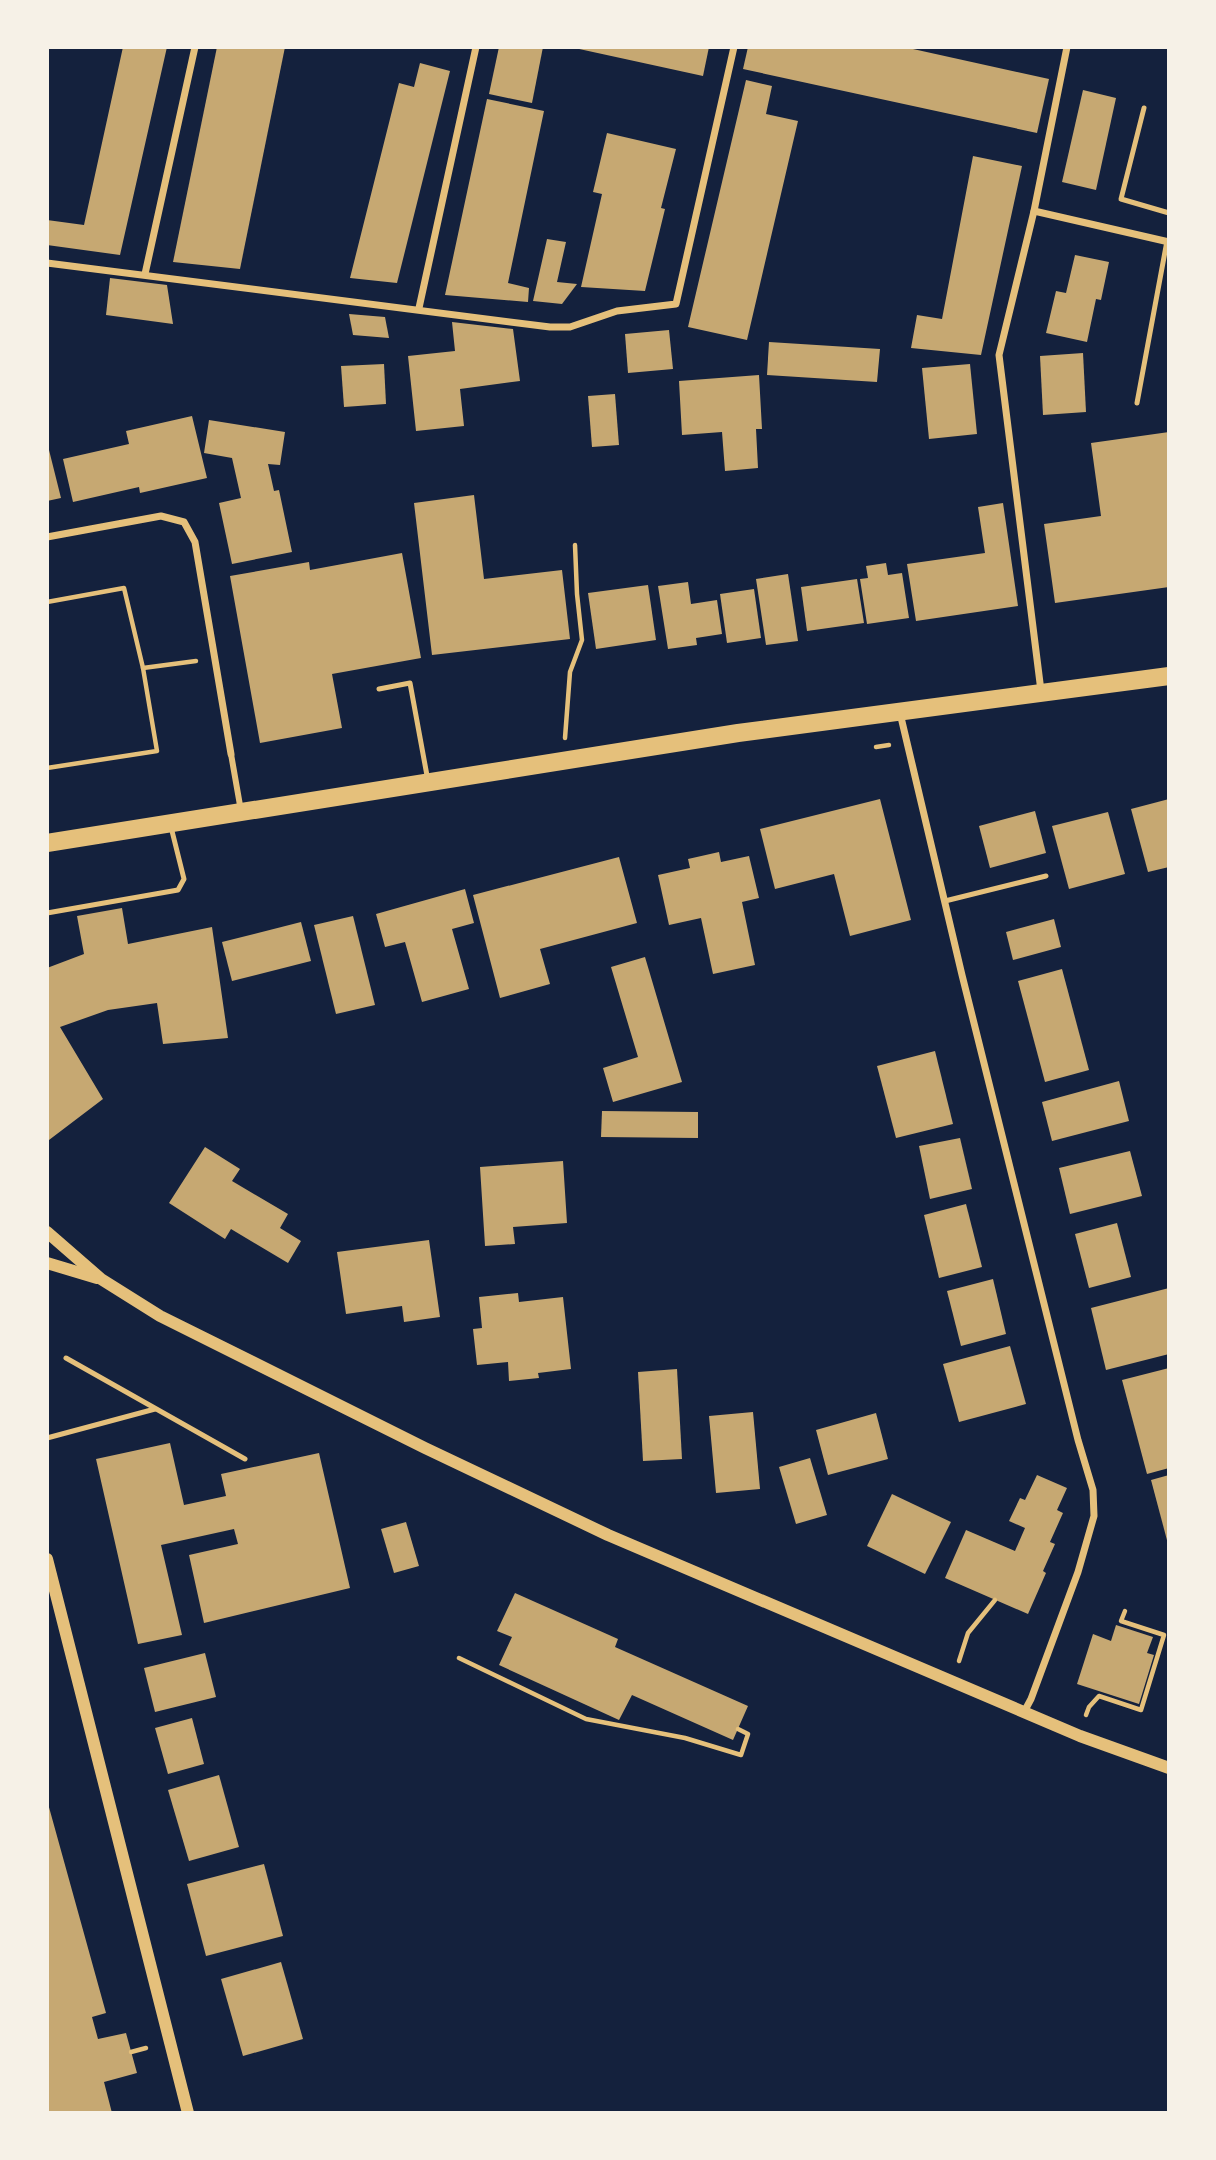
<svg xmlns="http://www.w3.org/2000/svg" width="1216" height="2160" font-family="'Crimson Pro',serif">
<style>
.building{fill:#c6a872}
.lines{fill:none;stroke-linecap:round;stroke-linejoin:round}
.path{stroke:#e5c07b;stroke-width:4.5}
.service{stroke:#e5c07b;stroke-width:5}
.pedestrian{stroke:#e5c07b;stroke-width:6}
.minor{stroke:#e5c07b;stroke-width:7}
.tertiary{stroke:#e5c07b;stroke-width:12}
.primary{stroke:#e5c07b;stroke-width:18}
</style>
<rect width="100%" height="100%" fill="#14213d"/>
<g class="building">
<polygon points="123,47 167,47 120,255 47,245 47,220 84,225"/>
<polygon points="217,47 285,47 240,269 173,262"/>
<polygon points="499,47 543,47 532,103 489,94"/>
<polygon points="570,47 709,47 703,76"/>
<polygon points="748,47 904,47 1049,79 1037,133 743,69"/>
<polygon points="420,63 450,71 397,283 350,278 399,83 414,87"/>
<polygon points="746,80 772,86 766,114 798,121 747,340 688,327"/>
<polygon points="1083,90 1116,98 1096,190 1062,182"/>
<polygon points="487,99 544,111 508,283 529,288 528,302 445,295"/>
<polygon points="607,133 676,149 661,208 665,209 645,291 581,287 602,194 593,192"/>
<polygon points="973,156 1022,166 981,355 911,348 917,315 942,319"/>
<polygon points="547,239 566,242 557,282 577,284 562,304 533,301"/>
<polygon points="1075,255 1109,262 1101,300 1096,299 1087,342 1046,333 1056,291 1066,293"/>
<polygon points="110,278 167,285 173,324 106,315"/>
<polygon points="349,314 385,317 389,338 353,335"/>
<polygon points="452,322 513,329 520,381 460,389 464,426 416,431 408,356 455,351"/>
<polygon points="669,330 673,369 628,373 625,334"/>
<polygon points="769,342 880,349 877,382 767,375"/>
<polygon points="1083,353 1086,412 1043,415 1040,356"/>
<polygon points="384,364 386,404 344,407 341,366"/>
<polygon points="970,364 977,434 929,439 922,368"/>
<polygon points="759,375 762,429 756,429 758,468 725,471 722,432 682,435 679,381"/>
<polygon points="615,394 619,445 592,447 588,396"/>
<polygon points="192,416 207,478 140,493 139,487 73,502 63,459 129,444 126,431"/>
<polygon points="209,420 285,432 280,465 268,464 274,491 279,490 292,552 232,564 219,503 241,498 232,458 204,453"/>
<polygon points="1169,432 1169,587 1055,603 1044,524 1101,516 1091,443"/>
<polygon points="47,442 61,498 47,501"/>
<polygon points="474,495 484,579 562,570 570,639 432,655 414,503"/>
<polygon points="1003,503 1018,606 916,621 907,564 985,553 978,507"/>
<polygon points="402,553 421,658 332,674 342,728 260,743 230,576 309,562 310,570"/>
<polygon points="886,563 888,575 902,573 909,618 867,624 860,579 868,578 866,566"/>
<polygon points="788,574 798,641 766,645 756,579"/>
<polygon points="857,579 864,623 807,631 801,587"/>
<polygon points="688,582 691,604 717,600 722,634 696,638 697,645 668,649 658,586"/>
<polygon points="648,585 656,640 596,649 588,593"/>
<polygon points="754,589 761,638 727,643 720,594"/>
<polygon points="880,799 911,920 850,936 834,874 775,889 760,829"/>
<polygon points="1169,799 1169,867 1148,872 1131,809"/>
<polygon points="1035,811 1046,853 990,868 979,826"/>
<polygon points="1108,812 1125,874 1069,889 1052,826"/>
<polygon points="719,852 721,862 749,856 759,898 742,902 755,965 713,974 701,918 669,925 658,875 690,868 688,859"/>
<polygon points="619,857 637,923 540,949 550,984 500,998 473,895"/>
<polygon points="465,889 474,923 452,929 469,989 422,1002 405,942 385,947 376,914"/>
<polygon points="122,908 128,944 212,927 228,1038 163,1044 157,1003 108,1010 60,1027 103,1099 49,1140 47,968 84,954 77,916"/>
<polygon points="353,916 375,1005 336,1014 314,925"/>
<polygon points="1054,919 1061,947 1013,960 1006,932"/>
<polygon points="301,922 311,961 232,981 222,942"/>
<polygon points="645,957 682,1082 613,1102 603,1068 638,1057 611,967"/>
<polygon points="1062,969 1089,1070 1045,1082 1018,981"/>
<polygon points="935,1051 953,1124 896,1138 877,1066"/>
<polygon points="1119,1081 1129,1121 1052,1141 1042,1102"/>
<polygon points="602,1111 698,1112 698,1138 601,1137"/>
<polygon points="960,1138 972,1189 930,1199 919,1146"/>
<polygon points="205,1147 240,1169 232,1181 288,1214 280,1228 301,1241 288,1263 231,1229 225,1239 169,1203"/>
<polygon points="1130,1151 1142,1196 1070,1214 1059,1168"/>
<polygon points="563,1161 567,1223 513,1227 515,1244 485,1246 480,1167"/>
<polygon points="966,1204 982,1267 939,1278 924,1215"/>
<polygon points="1117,1223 1131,1277 1089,1288 1075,1234"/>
<polygon points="429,1240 440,1317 404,1322 402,1306 346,1314 337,1252"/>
<polygon points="993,1279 1006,1334 961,1346 947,1291"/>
<polygon points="1169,1288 1169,1354 1106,1370 1091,1308"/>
<polygon points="518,1293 519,1302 563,1297 571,1369 538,1373 539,1378 509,1381 508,1362 477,1365 473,1329 482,1328 479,1297"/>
<polygon points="1010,1346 1026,1404 959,1422 943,1364"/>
<polygon points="1169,1368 1169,1468 1147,1474 1122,1380"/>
<polygon points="677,1369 682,1459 643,1461 638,1372"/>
<polygon points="753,1412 760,1489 716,1493 709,1416"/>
<polygon points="876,1413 888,1459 828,1475 816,1430"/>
<polygon points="170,1443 184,1505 226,1496 221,1474 319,1453 350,1588 204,1623 189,1555 238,1544 234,1529 161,1545 182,1635 138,1644 96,1459"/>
<polygon points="810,1458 827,1515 796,1524 779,1467"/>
<polygon points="1037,1475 1067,1488 1057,1510 1063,1513 1050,1542 1055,1544 1043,1571 1046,1573 1028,1614 945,1578 966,1530 1015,1551 1025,1528 1009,1521 1020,1498 1025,1500"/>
<polygon points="1169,1475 1169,1544 1168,1544 1151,1480"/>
<polygon points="892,1494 951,1522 925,1574 867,1546"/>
<polygon points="406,1522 419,1566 394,1573 381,1529"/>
<polygon points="515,1593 618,1639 615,1647 748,1706 733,1740 632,1695 619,1720 499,1665 512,1637 497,1631"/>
<polygon points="1116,1625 1153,1637 1147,1653 1154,1655 1139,1704 1077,1684 1093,1634 1111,1641"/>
<polygon points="205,1653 216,1697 155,1712 144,1668"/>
<polygon points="192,1718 204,1764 168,1774 155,1728"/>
<polygon points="219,1775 239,1847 189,1861 168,1790"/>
<polygon points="47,1800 106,2013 92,2017 98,2039 126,2033 137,2073 104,2082 112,2113 47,2113"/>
<polygon points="264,1864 283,1936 206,1956 187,1884"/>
<polygon points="281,1962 303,2039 243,2056 221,1979"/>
</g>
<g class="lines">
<g class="path">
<polyline points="47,602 124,588 143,668 196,661"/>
<polyline points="565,738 570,672 582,640 577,594 575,545"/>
<polyline points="876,747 889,745"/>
<polyline points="47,768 157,751 143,668"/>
<polyline points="459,1658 586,1719 685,1738 741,1755 748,1734 738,1729"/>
<polyline points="959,1661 968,1633 995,1600"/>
<polyline points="1086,1715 1089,1707 1099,1696 1141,1710 1164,1635 1121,1621 1125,1611"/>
<polyline points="131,2052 146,2048"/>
</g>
<g class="service">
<polyline points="1144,108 1121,199 1169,213"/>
<polyline points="1137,403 1167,241"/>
<polyline points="379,689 410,683 428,781"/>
<polyline points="945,901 1046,876"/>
<polyline points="47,913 178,890 184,879 171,827"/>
<polyline points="66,1358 245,1459"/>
<polyline points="47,1438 155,1409"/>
</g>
<polyline class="pedestrian" points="231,754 241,811"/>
<g class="minor">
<polyline points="1034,211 1169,242"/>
<polyline points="47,263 550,327 570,327 617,311 676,304 734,47"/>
<polyline points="145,274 195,47"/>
<polyline points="419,308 476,47"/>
<polyline points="47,537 161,516 184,522 195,542 231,754"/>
<polyline points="1041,691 999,355 1034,211 1067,47"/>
<polyline points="900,713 962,975 1078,1440 1093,1490 1094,1516 1078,1572 1031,1699 1024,1712"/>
</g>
<g class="tertiary">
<polyline points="47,1232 101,1279 160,1316 425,1448 608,1535 1080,1736 1169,1768"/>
<polyline points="47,1263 97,1278"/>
<polyline points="47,1559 188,2113"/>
</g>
<polyline class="primary" points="47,843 738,733 1169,676"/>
</g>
<rect width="1216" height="2160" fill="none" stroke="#f6f1e7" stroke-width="98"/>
</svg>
